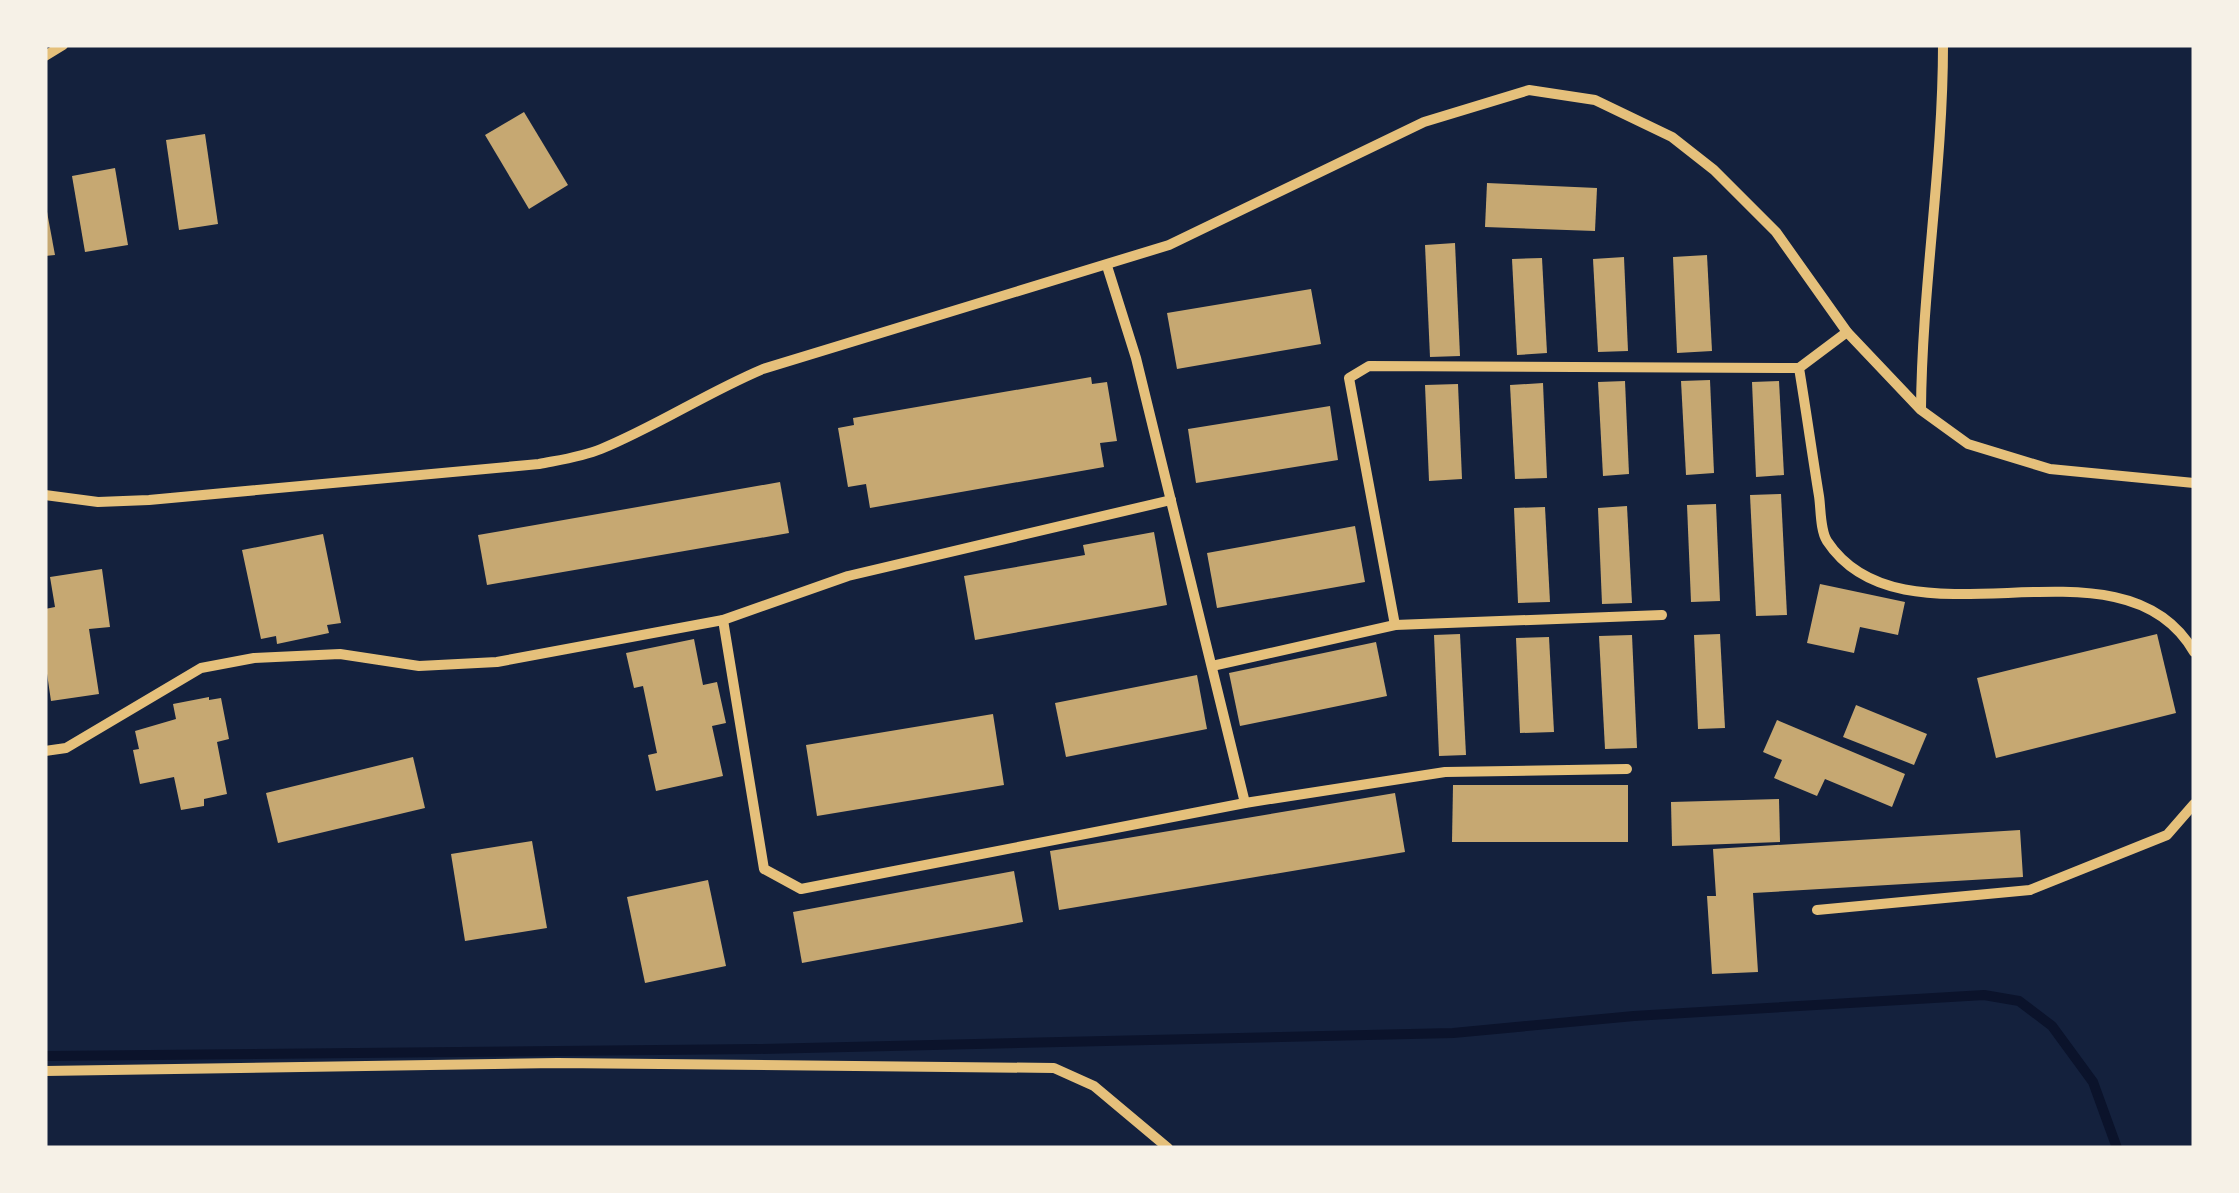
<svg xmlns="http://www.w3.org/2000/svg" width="2239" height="1193" font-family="Quicksand,sans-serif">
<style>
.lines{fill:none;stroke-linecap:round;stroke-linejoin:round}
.stream{stroke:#0b132b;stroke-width:10}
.building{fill:#c6a872}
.minor{stroke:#e5c07b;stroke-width:10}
</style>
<rect width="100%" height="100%" fill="#14213d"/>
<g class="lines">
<polyline class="stream" points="45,1056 757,1049 1453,1033 1634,1016 1984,995 2019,1001 2052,1026 2093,1082 2117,1148"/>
</g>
<g class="building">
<polygon points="524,112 568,185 529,209 485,135"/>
<polygon points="205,134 218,224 179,230 166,140"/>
<polygon points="115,168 128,245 85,252 72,176"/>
<polygon points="1487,183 1597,188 1595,231 1485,227"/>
<polygon points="45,201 55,255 45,256"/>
<polygon points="1455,243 1460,356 1430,357 1425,245"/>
<polygon points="1707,255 1712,351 1677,353 1673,257"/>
<polygon points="1624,257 1628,351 1598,352 1593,259"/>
<polygon points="1542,258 1547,353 1517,355 1512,259"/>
<polygon points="1311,289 1321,344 1177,369 1167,313"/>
<polygon points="1091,377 1092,384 1107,382 1117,441 1100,443 1104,467 870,508 866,484 848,487 838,428 854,425 853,418"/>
<polygon points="1710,380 1714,473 1686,475 1681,381"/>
<polygon points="1625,381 1629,474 1603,476 1598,382"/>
<polygon points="1779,381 1784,475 1756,477 1752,382"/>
<polygon points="1543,383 1547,478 1515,479 1510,385"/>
<polygon points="1458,384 1462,479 1429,481 1425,385"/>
<polygon points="1330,406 1338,460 1196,483 1188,429"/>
<polygon points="780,482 789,533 487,585 478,535"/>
<polygon points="1781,494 1787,615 1756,616 1750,495"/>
<polygon points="1716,504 1720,601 1691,602 1687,505"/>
<polygon points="1627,506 1632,603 1602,604 1598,508"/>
<polygon points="1545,507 1550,602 1518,603 1514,508"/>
<polygon points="1355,526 1365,582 1217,608 1207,553"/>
<polygon points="1154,532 1167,605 975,640 964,576 1085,555 1083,545"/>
<polygon points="323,534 341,623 327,625 329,633 277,644 276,636 261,639 242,550"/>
<polygon points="102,569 110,627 89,629 99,694 51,701 45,660 45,609 55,607 50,577"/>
<polygon points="1820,584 1905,602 1898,635 1860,627 1854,653 1807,643"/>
<polygon points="1460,634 1466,755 1439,756 1434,635"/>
<polygon points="1720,634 1725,728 1698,729 1694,635"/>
<polygon points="2157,634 2176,713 1996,758 1977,678"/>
<polygon points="1632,635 1637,748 1605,749 1599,636"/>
<polygon points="1549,637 1554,732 1520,733 1516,638"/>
<polygon points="694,639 703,685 717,682 726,723 712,726 723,776 656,791 648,755 657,753 643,686 634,688 626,653"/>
<polygon points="1376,642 1387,696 1240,726 1229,673"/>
<polygon points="1197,675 1207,729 1066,757 1055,703"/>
<polygon points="209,697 209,700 221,698 229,739 217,742 227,794 204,799 204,806 181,810 174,777 140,784 133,750 139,749 135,731 176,719 173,704"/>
<polygon points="1856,705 1927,734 1914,765 1843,737"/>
<polygon points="993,714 1004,785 817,816 806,745"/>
<polygon points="1777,720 1905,774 1892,807 1825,779 1817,796 1774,778 1782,760 1763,752"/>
<polygon points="413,757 425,808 278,843 266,793"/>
<polygon points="1453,785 1628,785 1628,842 1452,842"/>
<polygon points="1395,793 1405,852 1059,910 1050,851"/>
<polygon points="1779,799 1780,842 1672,846 1671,802"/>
<polygon points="2020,830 2023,877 1753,893 1758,972 1712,974 1707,896 1716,896 1713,849"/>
<polygon points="532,841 547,928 465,941 451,854"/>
<polygon points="1014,871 1023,922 802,963 793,912"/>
<polygon points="708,880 726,966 645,983 627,897"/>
</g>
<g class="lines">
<g class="minor">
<polyline points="45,56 63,45"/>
<polyline points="1107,266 1136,358 1245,803"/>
<path d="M 1847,332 L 1799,368 C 1806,410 1812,453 1819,496 C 1821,509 1820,530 1827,541 C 1904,658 2121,525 2194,652"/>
<path d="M 1921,409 C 1922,287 1943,167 1943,45"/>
<path d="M 45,495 L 98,502 L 149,500 L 539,464 C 559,460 582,457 601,449 C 657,426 706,393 763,369 L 1169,245 L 1424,122 L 1529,90 L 1595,100 L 1672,137 L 1714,170 L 1776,232 L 1847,332 L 1921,410 L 1968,444 L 2050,469 L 2194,483"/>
<polyline points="723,620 764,869 801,889 1245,803 1445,772 1627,769"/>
<polyline points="1395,625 1349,378 1369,366 1799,368"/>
<polyline points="1212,666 1395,625 1662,615"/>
<polyline points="45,751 66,748 201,668 254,658 340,654 419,666 497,662 723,620 848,576 1171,500"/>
<polyline points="1817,910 2030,890 2167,835 2194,804"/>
<polyline points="45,1071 557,1063 1054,1068 1094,1086 1168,1148"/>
</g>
</g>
<rect width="2239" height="1193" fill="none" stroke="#f6f1e7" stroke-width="95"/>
</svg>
